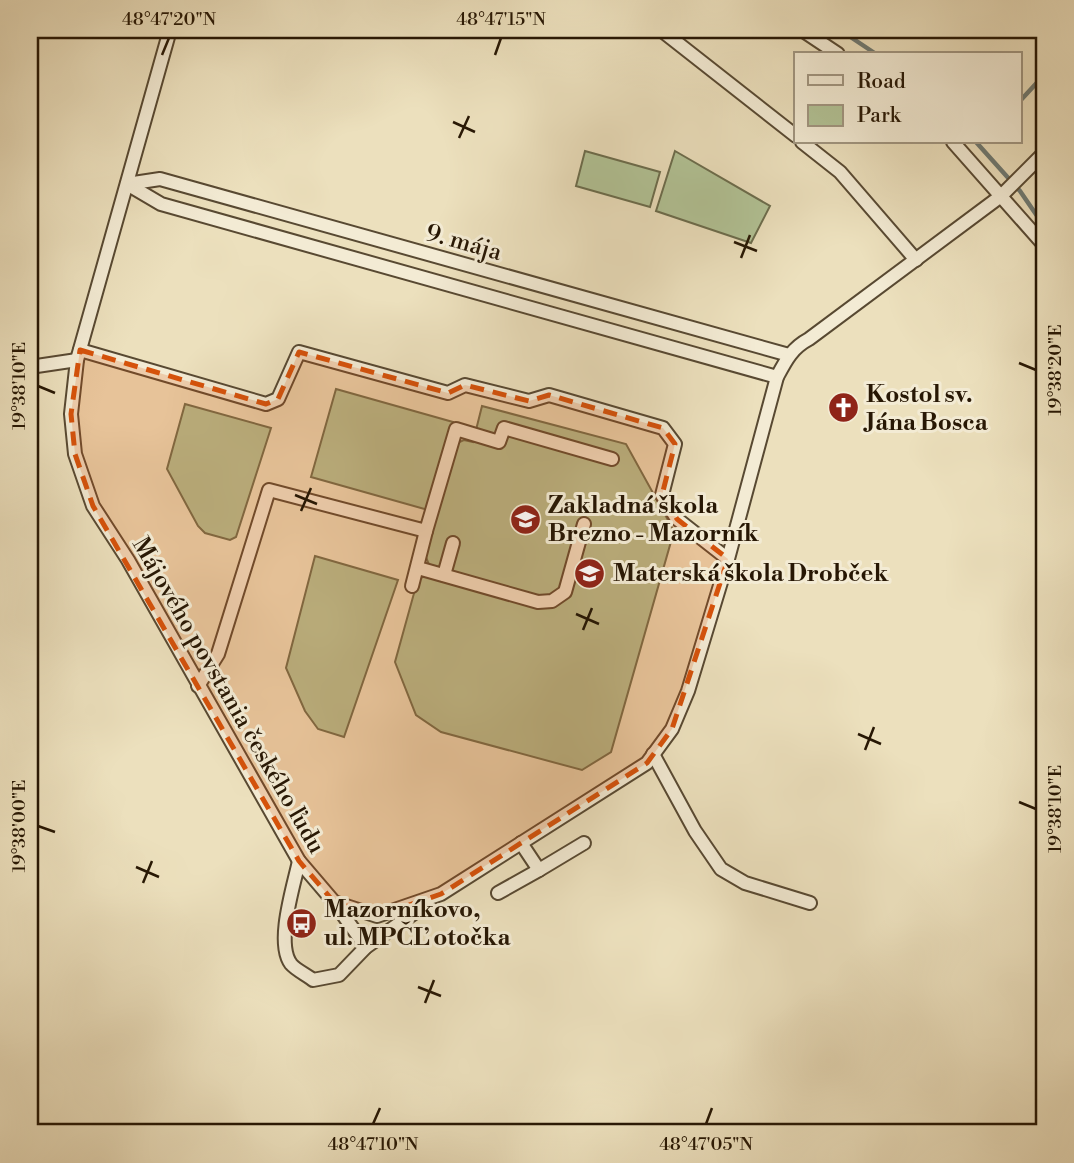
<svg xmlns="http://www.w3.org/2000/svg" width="1074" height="1163" font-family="'Libre Bodoni',serif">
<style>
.green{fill:#b2c396;stroke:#6c6d4d;stroke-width:2}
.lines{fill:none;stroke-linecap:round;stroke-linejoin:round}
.stream{stroke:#6e7972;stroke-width:4.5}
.minor-casing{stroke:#584932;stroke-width:16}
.minor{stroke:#f3ebd4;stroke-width:12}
.marked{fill:#d5520b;fill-opacity:0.2;stroke:#d5520b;stroke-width:5;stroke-dasharray:14 9;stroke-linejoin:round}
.ticks{fill:none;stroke:#271704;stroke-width:2.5}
.labels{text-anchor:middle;stroke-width:6;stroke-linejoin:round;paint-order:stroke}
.street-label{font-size:24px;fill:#271704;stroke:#f3ebd4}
.poi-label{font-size:24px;font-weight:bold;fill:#271704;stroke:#f3ebd4;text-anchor:start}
.neatline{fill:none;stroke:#271704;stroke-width:2.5}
.ticks-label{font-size:18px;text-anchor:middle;fill:#271704}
</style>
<rect width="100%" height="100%" fill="#ece0bd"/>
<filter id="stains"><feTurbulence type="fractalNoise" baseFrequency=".00286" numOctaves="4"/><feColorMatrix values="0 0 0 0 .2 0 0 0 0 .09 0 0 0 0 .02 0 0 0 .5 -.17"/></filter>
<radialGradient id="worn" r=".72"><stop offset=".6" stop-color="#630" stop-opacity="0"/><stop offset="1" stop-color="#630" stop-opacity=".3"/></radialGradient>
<g class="green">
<polygon points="585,151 660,172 650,207 576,186"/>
<polygon points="675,151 770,206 751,243 656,211"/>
<polygon points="336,389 453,422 428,510 311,477"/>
<polygon points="185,404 271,428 236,537 230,540 205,533 198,526 167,469"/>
<polygon points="482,406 626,444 674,531 611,752 582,770 441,732 416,715 395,662 416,586 420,578 429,575 430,567 425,555 457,443 464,440 473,442"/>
<polygon points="315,556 398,580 344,737 318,729 305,711 286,668"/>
</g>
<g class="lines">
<g class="stream">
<polyline points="840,30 876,54"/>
<polyline points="1020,101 1044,75"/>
<polyline points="976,142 1020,191 1044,226"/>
</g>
<defs>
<g id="minor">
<polyline points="170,30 77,360 71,414 75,454 93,506 128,560 299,861 334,902 366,947"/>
<polyline points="661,30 796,136"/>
<polyline points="802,30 838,54"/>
<polyline points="802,142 840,172 916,260"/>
<polyline points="953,142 1044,245"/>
<polyline points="127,184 160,179 789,355"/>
<polyline points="127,184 161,204 777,377"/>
<polyline points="80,350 266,404 278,399 299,352 448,393 465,385 529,401 549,395 663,428 675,444 662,495 677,519 728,559"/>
<polyline points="30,367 77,360"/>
<polyline points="418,568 538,602 552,601 565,592 584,524"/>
<polyline points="444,575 453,543"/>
<polyline points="412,586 426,531"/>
<polyline points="198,686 218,654 269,490 426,531 456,429 499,442 504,428 612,459"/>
<polyline points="653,754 695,831 721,869 745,883 810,903"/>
<path d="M 299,861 C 294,885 275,943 291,964 C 296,970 307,975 313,980 L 339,975 L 366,947 L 427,904"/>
<polyline points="539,870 584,843"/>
<polyline points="498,893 539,870 521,843"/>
<path d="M 334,902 L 377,916 L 441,894 L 647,763 L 672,729 L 688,691 L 728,559 L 777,377 C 786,360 792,348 809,339 L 1001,196 L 1044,153"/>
</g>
</defs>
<use href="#minor" class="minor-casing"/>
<use href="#minor" class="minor"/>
</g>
<path class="marked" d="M 80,350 L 266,404 L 278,399 L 299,352 L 448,393 L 465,385 L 529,401 L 549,395 L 663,428 L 675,444 L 662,495 L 677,519 L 728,559 L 672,729 L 647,763 L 441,894 L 377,916 L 334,902 L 299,861 L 93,506 L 75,454 L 71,414 Z"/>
<path class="ticks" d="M 162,55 L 169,38M 495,55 L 501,38M 453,122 L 475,132M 459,138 L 469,116M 734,242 L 757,251M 741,258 L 750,235M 1019,363 L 1036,370M 38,386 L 55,393M 295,495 L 317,504M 301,511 L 311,488M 576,614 L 599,624M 583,630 L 592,608M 858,734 L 881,744M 865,750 L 874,727M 1019,802 L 1036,809M 38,826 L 55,832M 136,867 L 159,877M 143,883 L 152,861M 418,987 L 441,996M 425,1003 L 434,980M 373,1124 L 380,1108M 706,1124 L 712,1108"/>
<defs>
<symbol id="church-disc" viewBox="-11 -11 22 22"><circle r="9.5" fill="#8f2418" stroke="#f3ebd4"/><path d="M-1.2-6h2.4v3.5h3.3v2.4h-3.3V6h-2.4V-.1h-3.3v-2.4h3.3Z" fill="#fff"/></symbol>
<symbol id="school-disc" viewBox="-11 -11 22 22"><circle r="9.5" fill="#8f2418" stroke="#f3ebd4"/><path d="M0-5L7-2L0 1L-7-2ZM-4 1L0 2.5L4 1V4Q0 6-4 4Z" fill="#fff"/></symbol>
<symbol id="bus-disc" viewBox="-11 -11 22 22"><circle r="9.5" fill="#8f2418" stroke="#f3ebd4"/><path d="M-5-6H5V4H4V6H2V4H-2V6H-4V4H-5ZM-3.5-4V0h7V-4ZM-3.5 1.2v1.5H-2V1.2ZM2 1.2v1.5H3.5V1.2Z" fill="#fff"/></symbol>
</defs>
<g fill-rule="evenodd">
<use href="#church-disc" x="826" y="390" width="35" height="35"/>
<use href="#school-disc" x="508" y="502" width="35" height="35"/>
<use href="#school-disc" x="572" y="556" width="35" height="35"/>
<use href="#bus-disc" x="284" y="906" width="35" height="35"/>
</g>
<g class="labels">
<g class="street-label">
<text transform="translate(464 242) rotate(16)" y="8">9. mája</text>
<text transform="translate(229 695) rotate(60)" y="8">Májového povstania českého ľudu</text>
</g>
<g class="poi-label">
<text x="866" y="402">Kostol sv.<tspan x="866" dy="28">Jána Bosca</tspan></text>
<text x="548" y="513">Zakladná škola<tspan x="548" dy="28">Brezno - Mazorník</tspan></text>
<text x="613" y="581">Materská škola Drobček</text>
<text x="324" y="917">Mazorníkovo,<tspan x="324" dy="28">ul. MPČĽ otočka</tspan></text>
</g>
</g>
<rect width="1074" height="1163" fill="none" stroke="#ece0bd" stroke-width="77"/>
<rect x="794" y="52" width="228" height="91" fill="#f3ebd4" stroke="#a19681" stroke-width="2"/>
<rect x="808" y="75" width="35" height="10" fill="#f3ebd4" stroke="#a19681" stroke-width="2"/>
<text x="857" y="88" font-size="21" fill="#271704">Road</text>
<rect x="808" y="105" width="35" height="21" fill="#b2c396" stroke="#a19681" stroke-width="2"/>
<text x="857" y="122" font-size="21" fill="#271704">Park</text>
<rect x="38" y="38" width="998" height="1086" class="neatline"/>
<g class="ticks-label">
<text x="169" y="25">48°47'20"N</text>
<text x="501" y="25">48°47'15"N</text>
<text transform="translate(1055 370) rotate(-90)" y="6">19°38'20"E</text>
<text transform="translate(19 386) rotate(-90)" y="6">19°38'10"E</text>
<text transform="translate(1055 809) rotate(-90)" y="6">19°38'10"E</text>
<text transform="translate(19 826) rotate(-90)" y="6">19°38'00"E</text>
<text x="373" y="1150">48°47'10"N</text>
<text x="706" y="1150">48°47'05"N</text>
</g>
<rect width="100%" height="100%" filter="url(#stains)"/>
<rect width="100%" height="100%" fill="url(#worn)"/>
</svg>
